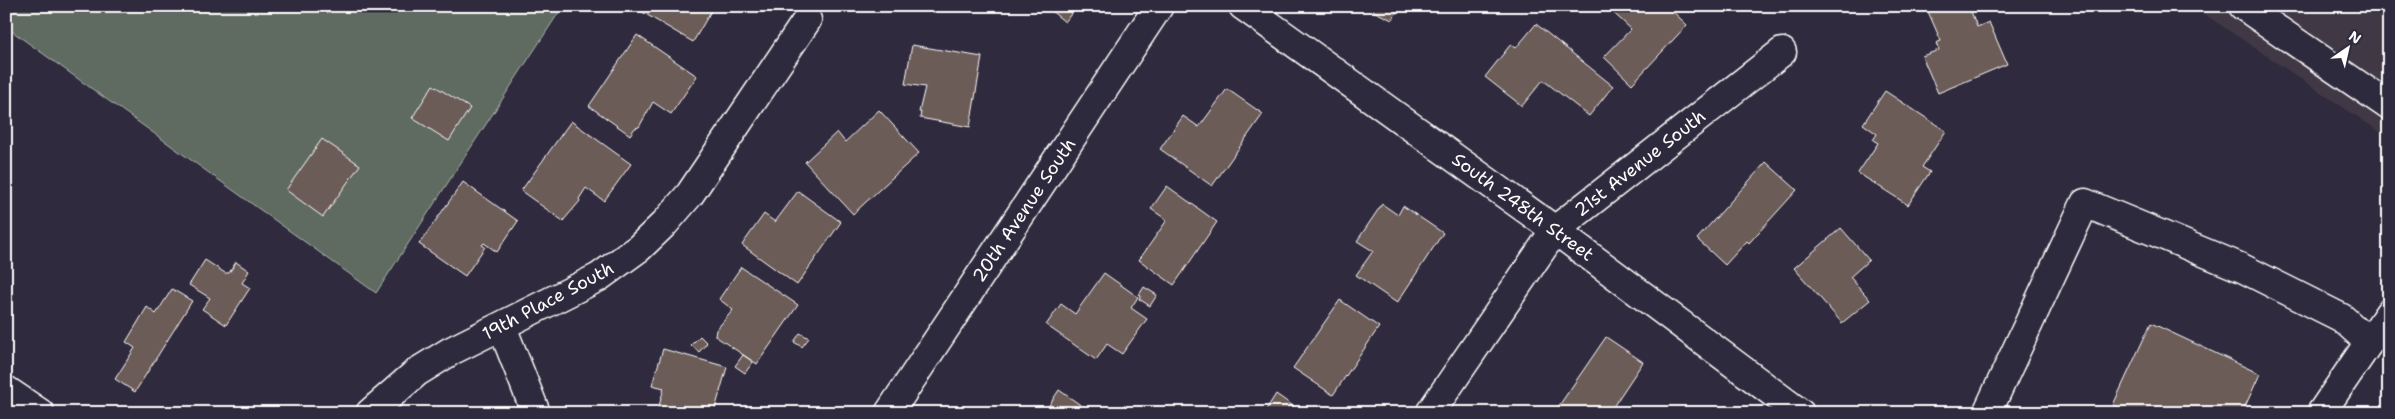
<svg xmlns="http://www.w3.org/2000/svg" width="2395" height="419" font-family="'Shantell Sans',sans-serif">
<style>
.built{fill:#413945}
.green{fill:#5e6b61;stroke:#aeb5b0}
.building{fill:#6c5c59;stroke:#fff}
.lines{fill:none;stroke-linecap:round;stroke-linejoin:round}
.minor-casing{stroke:#fff;stroke-width:31}
.minor{stroke:#2f2a3d;stroke-width:28}
.labels{text-anchor:middle;stroke-width:4;stroke-linejoin:round;paint-order:stroke}
.street-label{font-size:18px;fill:#fff;stroke:#2f2a3d}
</style>
<rect width="100%" height="100%" fill="#2f2a3d"/>
<filter id="ink" filterUnits="userSpaceOnUse"><feTurbulence type="fractalNoise" baseFrequency=".02" numOctaves="2"/><feDisplacementMap in="SourceGraphic" scale="10" xChannelSelector="R" yChannelSelector="G"/><feConvolveMatrix kernelMatrix="1 2 1 2 8 2 1 2 1" color-interpolation-filters="sRGB"/></filter>
<g filter="url(#ink)">
<polygon class="built" points="2192,6 2389,6 2389,138"/>
<polygon class="green" points="6,6 563,6 376,293 6,27"/>
<g class="building">
<polygon points="632,6 714,6 693,42"/>
<polygon points="1045,6 1077,6 1065,22"/>
<polygon points="1375,6 1394,6 1399,8 1392,20 1373,11"/>
<polygon points="1606,6 1667,6 1687,25 1632,84 1604,57 1631,29"/>
<polygon points="1969,6 1977,27 1989,22 2007,64 1938,93 1922,56 1939,50 1936,43 1941,41 1926,7"/>
<polygon points="1536,24 1613,86 1589,116 1543,80 1522,106 1485,77 1511,44 1516,48"/>
<polygon points="637,35 697,76 671,114 653,102 639,127 635,128 630,135 589,106"/>
<polygon points="912,45 982,57 970,127 920,118 921,112 919,112 925,87 905,84"/>
<polygon points="433,85 470,108 449,141 412,118"/>
<polygon points="1227,89 1263,114 1212,186 1160,149 1183,116 1199,127"/>
<polygon points="1885,91 1946,131 1922,167 1930,172 1908,205 1858,173 1878,143 1873,140 1877,134 1863,124"/>
<polygon points="879,110 919,153 853,214 805,162 837,132 845,142"/>
<polygon points="571,121 631,164 604,201 586,188 579,199 580,201 563,221 521,191"/>
<polygon points="322,139 360,165 323,217 286,190"/>
<polygon points="1766,162 1797,190 1749,243 1747,241 1725,265 1697,239"/>
<polygon points="463,182 518,221 497,252 484,243 482,245 485,247 465,276 419,244"/>
<polygon points="1167,186 1217,222 1174,285 1139,260 1167,220 1151,209"/>
<polygon points="798,191 841,222 797,285 742,245 764,214 775,222"/>
<polygon points="1382,204 1398,215 1403,206 1443,233 1397,303 1356,275 1373,251 1357,241"/>
<polygon points="1841,228 1869,260 1850,277 1870,300 1842,323 1794,268"/>
<polygon points="205,260 225,273 229,273 236,262 249,271 242,283 250,288 226,325 202,309 210,298 189,285"/>
<polygon points="741,267 798,305 757,364 715,336 716,330 733,310 719,299"/>
<polygon points="1104,273 1138,297 1131,308 1147,319 1122,354 1107,344 1096,360 1046,325 1061,304 1075,314"/>
<polygon points="1144,287 1157,295 1150,306 1139,299 1141,296 1139,295"/>
<polygon points="172,289 192,301 135,392 115,379 135,348 126,342 147,307 156,314"/>
<polygon points="1340,300 1379,327 1333,395 1293,368"/>
<polygon points="2151,323 2260,374 2242,413 2131,413 2113,405"/>
<polygon points="800,333 809,338 802,347 794,342"/>
<polygon points="700,336 707,343 699,352 691,345"/>
<polygon points="1606,337 1643,362 1609,413 1554,413"/>
<polygon points="663,349 727,367 714,413 657,413 664,388 652,385"/>
<polygon points="743,355 753,362 745,373 735,366"/>
<polygon points="1059,390 1092,413 1044,413"/>
<polygon points="1276,394 1303,413 1264,413"/>
</g>
<g class="lines">
<defs>
<g id="minor">
<polyline points="1243,6 1555,230 1800,413"/>
<polyline points="2243,6 2389,106"/>
<polyline points="502,327 536,413"/>
<polyline points="6,390 40,413"/>
<polyline points="370,413 417,372 451,351 599,277 639,248 665,223 690,194 807,20"/>
<polyline points="889,413 1159,6"/>
<polyline points="1430,413 1555,230 1782,52"/>
<polyline points="1987,413 2085,203 2242,268 2342,318 2369,342"/>
<polyline points="2321,413 2389,313"/>
</g>
</defs>
<use href="#minor" class="minor-casing"/>
<use href="#minor" class="minor"/>
</g>
</g>
<g class="labels">
<g class="street-label">
<text transform="translate(1640 163) rotate(-38)" y="6">21st Avenue South</text>
<text transform="translate(1523 207) rotate(36)" y="6">South 248th Street</text>
<text transform="translate(1024 210) rotate(-56)" y="6">20th Avenue South</text>
<text transform="translate(548 301) rotate(-28)" y="6">19th Place South</text>
</g>
</g>
<rect width="2395" height="419" fill="none" stroke="#2f2a3d" stroke-width="25"/>
<rect x="12" y="12" width="2370" height="394" fill="none" stroke="#fff" stroke-width="2" filter="url(#ink)"/>
<g transform="translate(2348 48) rotate(34)" stroke="#2f2a3d" stroke-width="4" paint-order="stroke">
<path d="M0-4L9 19L0 12L-9 19Z" fill="#ffffff"/>
<text y="-8" font-size="14" font-weight="bold" text-anchor="middle" fill="#ffffff">N</text>
</g>
</svg>
